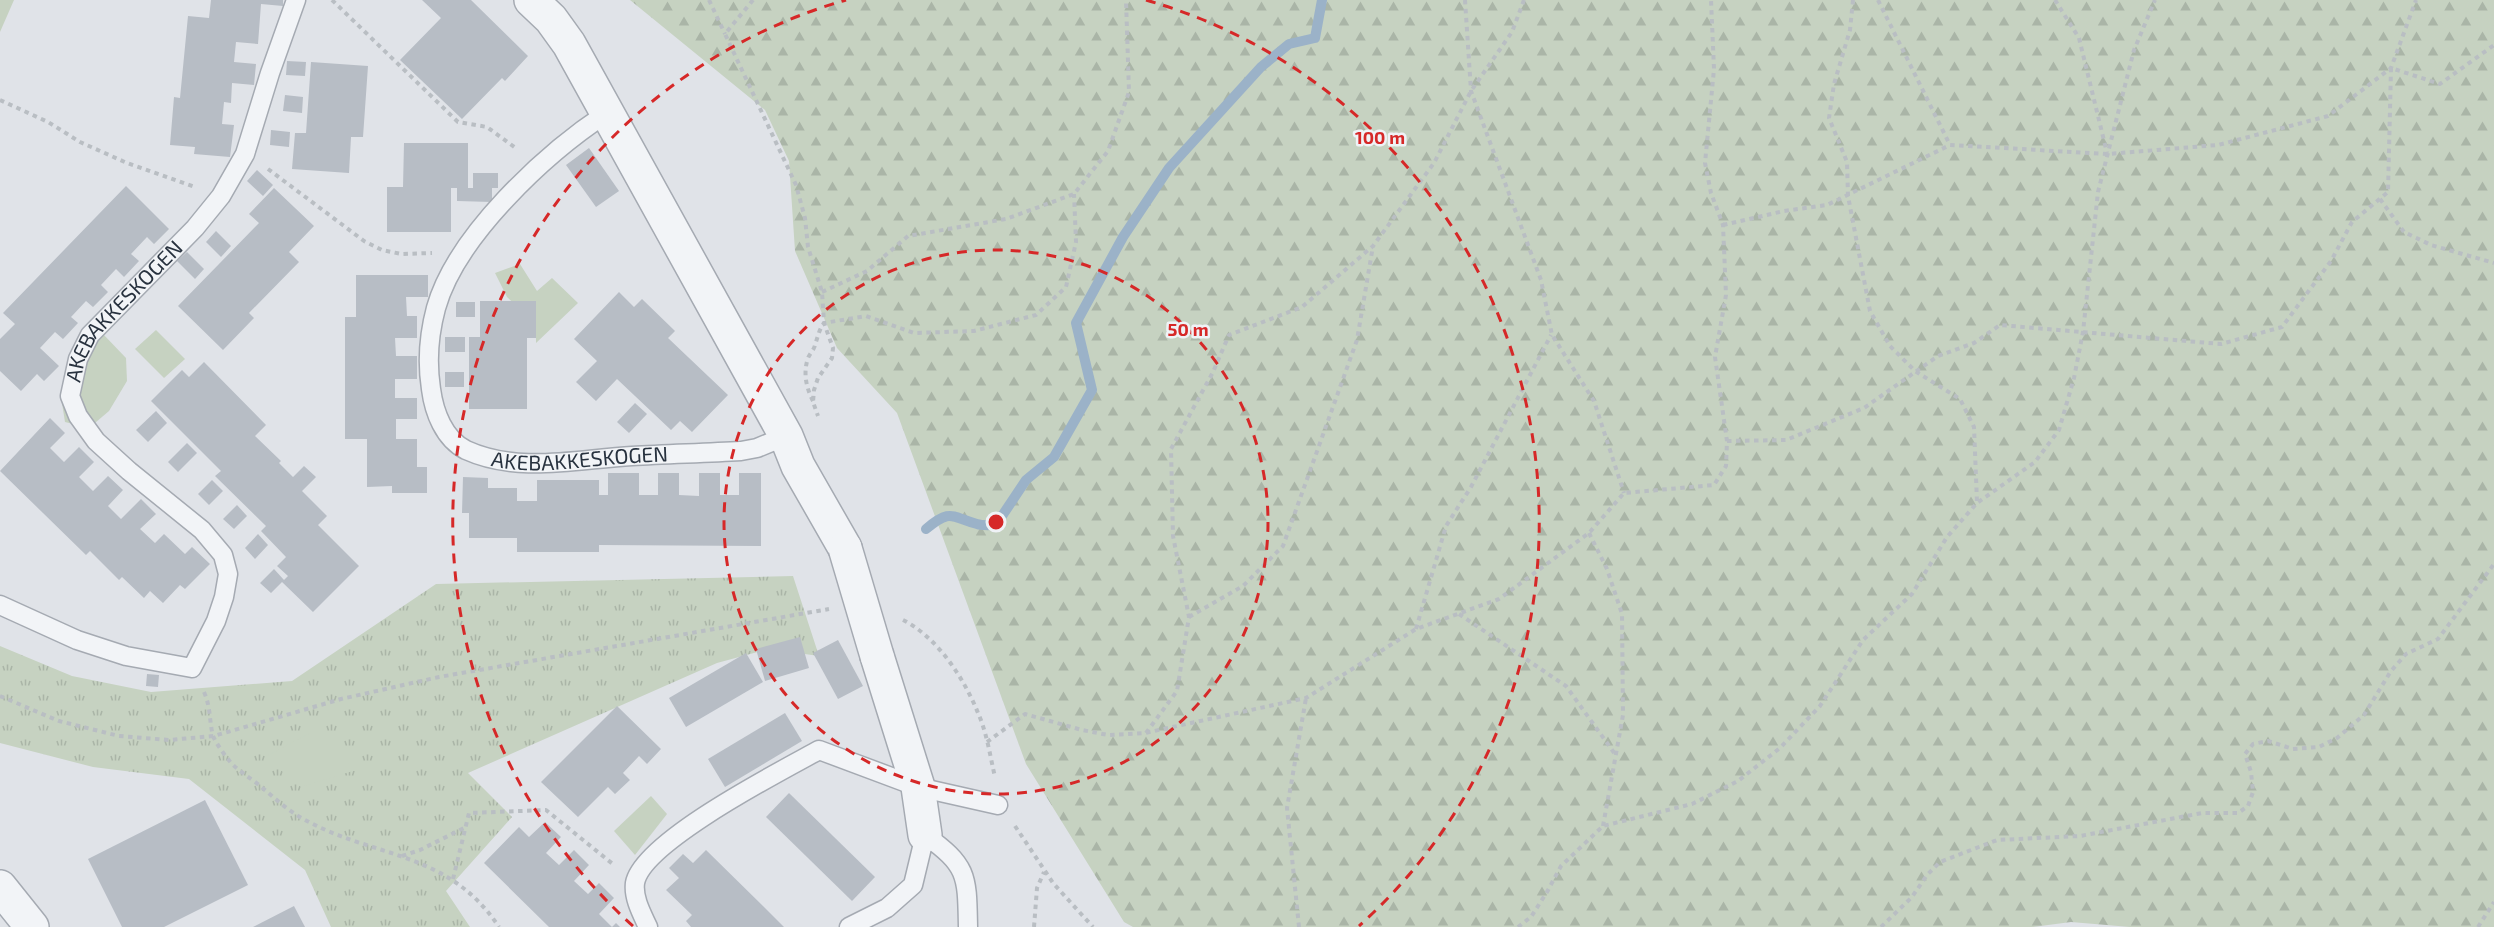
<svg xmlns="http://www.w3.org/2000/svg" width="2494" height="927" font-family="'Exo 2',sans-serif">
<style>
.grass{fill:url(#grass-tufts)}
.forest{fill:url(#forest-firs)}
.park{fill:#c6d2c1}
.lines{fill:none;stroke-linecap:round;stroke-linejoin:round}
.stream{stroke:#9bb2c8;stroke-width:10}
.building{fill:#b7bdc5}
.service-casing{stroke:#a5aab2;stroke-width:21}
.minor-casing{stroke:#a5aab2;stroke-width:36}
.path{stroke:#b9bec3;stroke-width:4;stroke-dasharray:4.5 4.5;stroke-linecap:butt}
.service{stroke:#f2f4f7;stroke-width:18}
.minor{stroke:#f2f4f7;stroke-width:33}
.minor-bridge-casing{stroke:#a5aab2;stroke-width:36;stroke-linecap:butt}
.minor-bridge{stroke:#f2f4f7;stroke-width:33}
.ring{fill:none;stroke:#d62828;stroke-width:3;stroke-dasharray:10 8}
.labels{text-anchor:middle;stroke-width:5;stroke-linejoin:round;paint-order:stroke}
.street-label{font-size:21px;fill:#28323f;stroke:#eff2f6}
.centre{fill:#d62828;stroke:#eff2f6;stroke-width:3}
.ring-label{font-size:18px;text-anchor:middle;font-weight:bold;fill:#d62828;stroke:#eff2f6;stroke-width:5;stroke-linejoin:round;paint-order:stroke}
</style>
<defs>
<pattern id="grass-tufts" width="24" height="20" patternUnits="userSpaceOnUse" patternTransform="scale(1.5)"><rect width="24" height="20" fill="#c6d2c1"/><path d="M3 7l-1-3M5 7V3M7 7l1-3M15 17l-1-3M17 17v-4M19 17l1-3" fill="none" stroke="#aab5a7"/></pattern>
<pattern id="forest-firs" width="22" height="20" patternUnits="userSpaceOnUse" patternTransform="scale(1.5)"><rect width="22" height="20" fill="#c6d2c1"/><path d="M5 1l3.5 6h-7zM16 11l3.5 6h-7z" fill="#aab5a7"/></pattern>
</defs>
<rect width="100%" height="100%" fill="#e0e3e8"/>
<polygon class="grass" points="793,576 819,656 769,649 717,663 468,773 512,817 446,891 470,927 331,927 305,870 189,779 93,767 0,743 0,646 72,676 151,692 292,681 436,584"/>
<polygon class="forest" points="630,0 2494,0 2494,927 2130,927 2071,922 2033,927 1133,927 1124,922 1026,764 897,413 837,348 795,251 789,161 765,110"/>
<g class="park">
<polygon points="0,0 14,0 0,32"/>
<polygon points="520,264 537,291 552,278 578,303 536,343 536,324 507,297 495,273"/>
<polygon points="156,330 185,359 164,378 135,349"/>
<polygon points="102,333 126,358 127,381 109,411 89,428 65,422 61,397 74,365"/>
<polygon points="312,732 356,770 301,787 265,757"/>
<polygon points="651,796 667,814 635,855 614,831"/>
</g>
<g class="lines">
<path class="stream" d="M 926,529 C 951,508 951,517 977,524 C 983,526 990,525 996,525 L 1026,480 L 1054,457 L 1092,390 L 1076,323 L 1123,237 L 1169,168 L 1261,67 L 1289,44 L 1315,38 L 1322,0"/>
</g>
<g class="building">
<polygon points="211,0 283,0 283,6 261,4 258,44 236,42 234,62 256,64 254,85 232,83 231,103 224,102 222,124 234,125 230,157 194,154 195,147 170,145 174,97 180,98 188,16 209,18"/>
<polygon points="422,0 471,0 528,56 505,81 502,78 462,119 400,60 441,18"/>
<polygon points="287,61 306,62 305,76 286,75"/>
<polygon points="311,62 368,66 363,137 351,137 349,173 292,169 295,133 306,133"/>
<polygon points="285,95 303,97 302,113 283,111"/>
<polygon points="271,130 290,132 289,147 270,145"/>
<polygon points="404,143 468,143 468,188 473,188 473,173 498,173 498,188 492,188 492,202 457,201 457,188 451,188 451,232 387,232 387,187 403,187"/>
<polygon points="589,148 619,191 596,207 566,165"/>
<polygon points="257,170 273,185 263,196 247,181"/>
<polygon points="126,186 169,229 154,244 147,237 131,254 139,261 124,277 116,269 101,285 108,292 93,307 86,301 71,317 78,323 63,339 55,332 40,348 59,366 44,381 37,374 21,391 0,371 0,339 15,324 3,313"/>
<polygon points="274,188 314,226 289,252 299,262 249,313 254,318 223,350 178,306 259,223 249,214"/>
<polygon points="216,231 231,246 221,257 206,242"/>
<polygon points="187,252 204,269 195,279 177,261"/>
<polygon points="356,275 428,275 428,297 406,297 407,316 417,316 417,338 395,338 396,356 417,356 417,379 395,379 395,398 417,398 417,419 396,419 396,439 417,439 417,467 427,467 427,493 392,493 392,486 367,487 367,439 345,439 345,317 356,317"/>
<polygon points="619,292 634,307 642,299 675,331 668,338 728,395 692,432 680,421 671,430 617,379 596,401 576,382 597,361 574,339"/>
<polygon points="480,301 536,301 536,338 527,338 527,409 469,409 469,337 480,337"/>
<rect x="456" y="302" width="19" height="15"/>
<rect x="445" y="337" width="20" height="15"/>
<polygon points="204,362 266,425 255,436 281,461 279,463 293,477 304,466 316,477 302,491 327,516 318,525 359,566 313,612 282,582 271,593 260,583 274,569 284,580 288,576 277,566 286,557 261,531 266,526 215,476 221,471 151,401 182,370 189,377"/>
<rect x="445" y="372" width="19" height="15"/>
<polygon points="635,403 647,414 629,433 617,422"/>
<polygon points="156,411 167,423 148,442 136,430"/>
<polygon points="50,418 65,433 50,448 64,462 79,447 94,462 79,477 93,491 108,476 123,490 108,506 121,519 141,499 156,514 140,529 155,543 164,534 185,554 192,547 210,564 185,589 180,585 163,603 150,591 144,598 122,577 119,580 90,551 86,555 0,471"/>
<polygon points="187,443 197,453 178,472 168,462"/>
<polygon points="608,473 639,473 639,495 658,495 658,473 679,473 679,495 699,496 699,473 720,473 720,495 739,495 739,473 761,473 761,546 599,545 599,552 517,552 517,538 469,538 469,513 462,513 463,477 488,478 488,488 517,488 517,501 537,501 537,480 599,480 599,495 608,495"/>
<polygon points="212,480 223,491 209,505 198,494"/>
<polygon points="237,505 247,516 234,529 223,519"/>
<polygon points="258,534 268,545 255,559 245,548"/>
<polygon points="800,637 809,668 765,681 756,649"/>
<polygon points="838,640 863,686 838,699 813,653"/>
<polygon points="746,653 763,682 686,727 669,698"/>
<polygon points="147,674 159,675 158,687 146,686"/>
<polygon points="617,706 661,749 647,764 639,756 623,773 630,780 615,794 608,787 578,817 541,782"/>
<polygon points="785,713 802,741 725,787 708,759"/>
<polygon points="789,793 875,877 852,901 766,817"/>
<polygon points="205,800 248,885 164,927 122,927 88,859"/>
<polygon points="545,822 561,837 546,853 559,865 574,850 589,865 574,881 588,894 599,883 614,898 599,914 612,927 616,923 620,927 549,927 484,863 519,827 529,837"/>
<polygon points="706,850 763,906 784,927 691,927 686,921 692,915 666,890 679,878 669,868 683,854 693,863"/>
<polygon points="294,906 305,927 253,927"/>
</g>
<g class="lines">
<defs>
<g id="service">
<path id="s1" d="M 607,113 C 546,153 456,236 436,308 C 429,334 427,363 431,389 C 434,412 444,439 466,450 C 519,474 577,459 632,456 C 668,454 705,453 741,451 L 757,448 L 786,436"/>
<path id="s2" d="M 0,605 L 77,640 L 126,656 L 192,668 L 216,621 L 224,597 L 228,574 L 223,555 L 202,530 L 129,471 L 96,441 L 78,416 L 70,396 L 78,359 L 90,335 L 195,228 L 221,196 L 245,154 L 270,73 L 296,0"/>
<path d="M 648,927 C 642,914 633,898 635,883 C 642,842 781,771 819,750 L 918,787 L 998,805"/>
<path d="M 849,927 L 887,908 L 913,885 L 925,835 C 968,866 967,875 968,927"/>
</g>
<g id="minor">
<polyline points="531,0 551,19 569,44 786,436 798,466 845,548"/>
<polyline points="877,656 918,787 925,835"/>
<polyline points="0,887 32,927"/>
</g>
</defs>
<use href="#service" class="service-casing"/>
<use href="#minor" class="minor-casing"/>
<g class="path">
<polyline points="332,0 458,122 487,127 517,149"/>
<polyline points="709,0 725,34"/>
<polyline points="753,0 725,34 796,185 805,218 808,247 822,292 824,323 833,348 832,358 818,378 814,390 813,402 818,416"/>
<polyline points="1465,0 1471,91 1541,280 1552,335 1594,401 1624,493"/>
<polyline points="1853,0 1850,30 1834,84 1829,118 1847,162 1848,196 1870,311 1890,346 1915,371 1960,399 1974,427 1977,502"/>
<polyline points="1878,0 1950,145"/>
<polyline points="2055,0 2079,38 2107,153"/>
<polyline points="0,100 48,122 80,142 127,163 195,187"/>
<polyline points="268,169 364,241 382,250 401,254 432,253"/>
<polyline points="2380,199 2404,232 2431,245 2494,263"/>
<polyline points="1723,225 1784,211 1827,205 1950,145 2108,154 2218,145 2328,116 2391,68 2416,0"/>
<polyline points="822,292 867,271 908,236 1006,219 1074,194 1108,151 1129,92 1126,0"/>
<path d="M 813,401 C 806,387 803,373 808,358 C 810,353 814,350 815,345 C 818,336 819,330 824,323 L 866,316 L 914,333 L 974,331 L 1036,315 L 1066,287 L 1076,242 L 1074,194"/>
<polyline points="1727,441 1786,440 1864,408 1938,356 1974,343 2000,325 2221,344 2282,327 2331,261 2352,222 2388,192 2391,68 2440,84 2494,45"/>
<polyline points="1589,533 1607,569 1622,614 1623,715 1603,826"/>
<polyline points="1459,614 1566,686 1615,754"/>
<polyline points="1189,617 1243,586 1283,546 1357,340 1373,246"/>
<path d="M 903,620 C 937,637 964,678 978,713 C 987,733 990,756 995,777"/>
<polyline points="1416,629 1446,526 1471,487 1551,335"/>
<path d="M 204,692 C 211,708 209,720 213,736 C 216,743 223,753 228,759 C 235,769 249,777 259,785 C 271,795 283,806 295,814 C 367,859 446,847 499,927"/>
<polyline points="0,696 59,721 119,736 169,740 214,736 341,699 439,677 829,609"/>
<polyline points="1146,733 1177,691 1189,617 1173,536 1171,449 1213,372 1229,335 1302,307 1373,246 1434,163 1471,91 1512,32 1524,0"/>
<polyline points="987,742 1025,714 1082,730 1108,735 1145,733 1306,698 1416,629 1499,599 1589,533 1624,493 1714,485 1726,466 1727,441 1715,357 1726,295 1723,225 1711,193 1705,163 1714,69 1711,0"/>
<polyline points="1015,826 1053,883 1093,927"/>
<polyline points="402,856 420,850 466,827"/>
<polyline points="453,879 469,813 546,810 614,865"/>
<polyline points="1034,927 1037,888 1044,872"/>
<polyline points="1299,927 1287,808 1306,698"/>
<polyline points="1518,927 1531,917 1547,892 1561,866 1603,826 1692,804 1738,781 1780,748 1820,706 1863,640 1912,594 1947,537 1977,503 2035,462 2059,430 2074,378 2083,332 2098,192 2134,50 2155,0"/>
<polyline points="1881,927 1912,897 1927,875 1940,862 1997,840 2080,836 2202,813 2238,813 2248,806 2253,792 2251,772 2245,754 2253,744 2268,741 2293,749 2319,747 2337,738 2364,715 2391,671 2406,654 2438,639 2494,564"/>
<polyline points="2478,927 2494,902"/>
</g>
<use href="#service" class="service"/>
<use href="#minor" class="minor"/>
<defs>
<polyline id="minor-bridge" points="845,548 877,656"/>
</defs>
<use href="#minor-bridge" class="minor-bridge-casing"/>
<use href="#minor-bridge" class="minor-bridge"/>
</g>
<g class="ring">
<circle cx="996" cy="522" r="272"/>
<path d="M633 926A543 543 0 0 1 846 0M1146 0A543 543 0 0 1 1359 926"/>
</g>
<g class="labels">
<g class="street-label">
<text dy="7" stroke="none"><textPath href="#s2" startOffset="651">AKEBAKKESKOGEN</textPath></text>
<text dy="7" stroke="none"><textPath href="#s1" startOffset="534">AKEBAKKESKOGEN</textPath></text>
</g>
</g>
<circle cx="996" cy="522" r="9" class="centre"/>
<g class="ring-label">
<text x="1380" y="144">100 m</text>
<text x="1188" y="336">50 m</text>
</g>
</svg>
